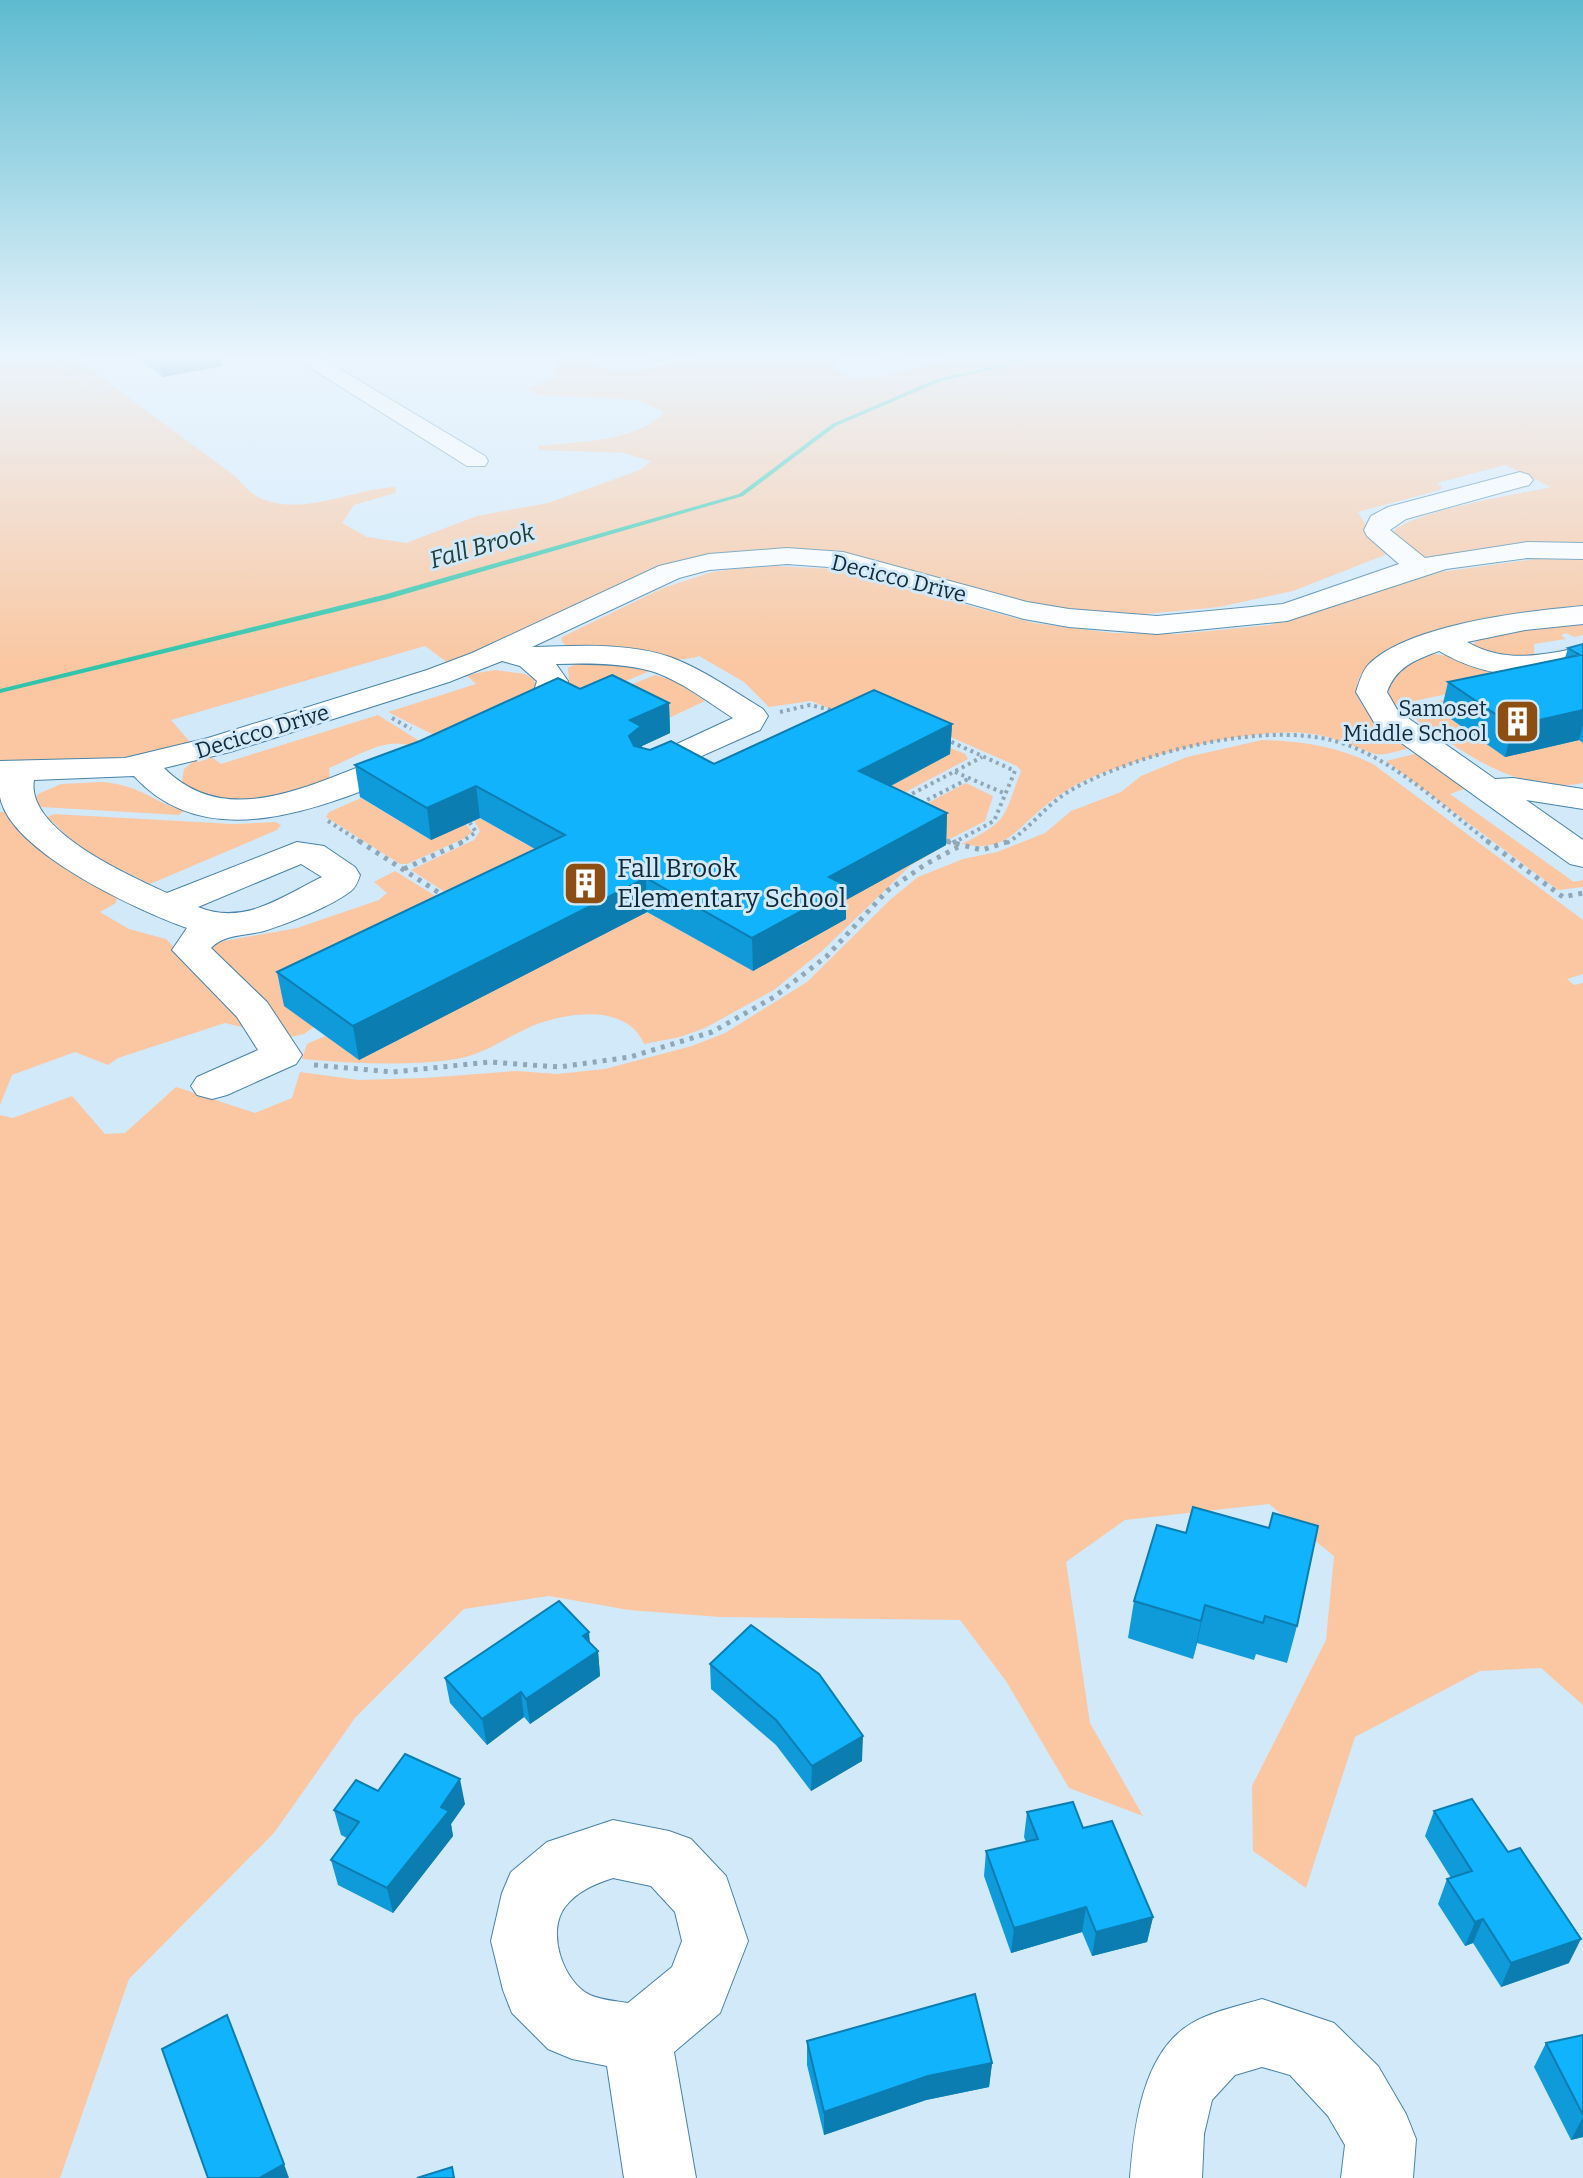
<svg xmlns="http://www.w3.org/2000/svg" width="1583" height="2178" font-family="Bitter,serif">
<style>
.green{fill:#fac7a2}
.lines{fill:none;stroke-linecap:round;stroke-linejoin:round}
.stream{fill:#30c5ab;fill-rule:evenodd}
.minor-casing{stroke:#4883a8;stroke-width:2}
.path-far1{stroke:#8fa7b7;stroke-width:4;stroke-dasharray:3 4;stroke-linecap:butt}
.path{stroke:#8fa7b7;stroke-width:5;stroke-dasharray:4 6;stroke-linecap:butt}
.minor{fill:#fff;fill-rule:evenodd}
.wall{fill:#0f9ada}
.shaded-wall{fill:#0c7db1}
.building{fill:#11b3fd;stroke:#0c7db1;stroke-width:2}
.labels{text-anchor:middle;stroke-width:6;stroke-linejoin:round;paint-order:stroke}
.far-street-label{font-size:22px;fill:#112a39;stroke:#d2e9fa}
.far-poi-label{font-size:22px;fill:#112a39;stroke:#d2e9fa;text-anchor:end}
.far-water-label{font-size:24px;font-style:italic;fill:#213f38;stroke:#d2e9fa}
.poi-label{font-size:26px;fill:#112a39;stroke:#d2e9fa;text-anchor:start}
</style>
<rect width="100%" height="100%" fill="#d2e9fa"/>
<g class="green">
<path d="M 0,357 L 47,357 L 115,405 L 51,357 L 74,357 L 235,476 C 242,483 250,493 258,497 C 301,518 352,489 396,487 L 395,493 L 354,505 L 342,523 L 367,537 L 406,543 L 477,516 L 548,503 L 640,470 L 651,461 L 624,453 L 539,450 L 538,446 C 580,441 634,443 665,412 L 637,400 L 538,395 L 525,389 L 553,379 L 560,357 L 590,357 L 586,363 C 633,379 662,364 707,357 C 748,352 801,357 843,357 L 835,362 L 834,368 L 851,379 L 880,377 L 953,358 L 1583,357 L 1583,546 L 1485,548 L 1429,557 L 1420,556 L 1391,533 C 1414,510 1515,495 1551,487 L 1505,465 L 1437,483 L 1442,487 L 1440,490 L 1358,512 L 1371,534 L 1390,553 L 1293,591 L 1219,607 L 1145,614 L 1095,613 L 1029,603 L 871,559 L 837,552 L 735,552 L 676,562 L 632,578 L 456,663 L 448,663 L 425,646 L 171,720 L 190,742 L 133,757 L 0,761 Z"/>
<path d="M 1536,559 L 1583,560 L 1583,609 L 1385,653 C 1325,691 1374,720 1411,748 C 1401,750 1384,756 1375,754 C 1352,746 1331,735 1305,733 C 1245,729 1165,751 1108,771 C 1085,779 1064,790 1045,806 C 1015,830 1006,853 962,844 C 1009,821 1003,818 1021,771 L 1017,766 L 909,719 L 828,708 L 811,701 L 769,707 L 744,682 L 699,656 C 672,667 601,646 566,646 L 561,640 L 562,637 L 663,588 L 712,572 L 734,569 L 775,566 L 832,569 L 1034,623 L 1113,633 L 1178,634 L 1270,625 L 1441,572 Z"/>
<polygon points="1583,621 1583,635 1574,637 1566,633 1561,635 1566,639 1534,644 1534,656 1513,662 1472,646 1477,640 1553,623"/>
<path d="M 1434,654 L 1449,656 L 1490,672 L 1517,676 L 1511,681 L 1394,705 C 1376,679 1412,659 1434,654 Z"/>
<polygon points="592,661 650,671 568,705 570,691 568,668 577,663"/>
<polygon points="495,670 525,674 534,679 538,693 434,735 388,712 476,684 466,675"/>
<polygon points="655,675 676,681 705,701 654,725 566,711"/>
<path d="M 1551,677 L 1442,712 L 1466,730 L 1463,731 L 1467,734 C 1462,736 1454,739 1448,739 C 1436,738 1415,721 1411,711 L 1424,704 Z"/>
<path d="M 378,715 L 421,742 L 410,746 C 386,736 352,759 329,768 L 330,780 C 309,787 286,798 264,800 C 241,803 197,801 182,781 L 184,769 L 198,758 L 210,756 L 221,764 Z"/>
<polygon points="925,737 965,754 968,759 866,813 849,807"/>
<path d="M 1473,738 L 1583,739 L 1583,783 C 1538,793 1488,769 1452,744 Z"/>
<path d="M 1262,740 C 1301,741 1337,746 1373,764 L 1583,920 L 1583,974 L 1567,979 L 1574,985 L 1583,983 L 1583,1705 L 1541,1668 L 1480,1671 L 1355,1737 L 1306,1888 L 1253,1851 L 1252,1786 L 1326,1640 L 1334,1556 L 1269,1504 L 1125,1520 L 1066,1562 L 1090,1723 L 1143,1816 L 1069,1788 L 1006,1681 L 960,1620 L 720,1617 L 629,1610 L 549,1596 L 464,1609 L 355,1718 L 274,1833 L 129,1979 L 60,2178 L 0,2178 L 0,1115 L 13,1118 L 72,1096 L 105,1134 L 125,1133 L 176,1087 L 255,1113 L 292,1098 L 300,1072 L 359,1080 L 424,1078 L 516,1071 L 557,1074 L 605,1069 L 692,1046 L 725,1033 L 807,982 L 891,899 L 918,877 L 963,859 L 997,852 L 1045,833 L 1071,811 L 1121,792 L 1141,776 L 1187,757 Z"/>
<polygon points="1419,753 1467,788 1450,794 1574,882 1583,880 1583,887 1558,890 1386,761"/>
<path d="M 102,782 C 141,785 151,801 184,811 L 179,815 L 41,807 L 35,802 L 38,794 L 61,784 Z"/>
<polygon points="966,783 993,796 985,821 946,841 899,818"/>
<polygon points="361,798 431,840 466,824 472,832 465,838 407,864 400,864 326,817 329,812"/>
<path d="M 0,812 L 5,812 C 33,853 73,874 117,895 L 116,903 L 100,912 L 129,929 L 166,939 L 254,1030 L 225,1023 L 118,1058 L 108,1065 L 75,1052 L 12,1075 L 0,1105 Z"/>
<polygon points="54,814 233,824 276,822 281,825 277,830 150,884 85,852 47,817"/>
<polygon points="480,818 529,846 569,828 476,912 411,870 474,840 480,831 474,821"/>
<path d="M 946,845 L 910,866 L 822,951 L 774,990 L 705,1028 L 680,1037 L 644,1044 C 628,1005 573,1012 540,1023 C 511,1033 488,1054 456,1059 C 405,1067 353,1063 302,1059 L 307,1044 L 325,1036 L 647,912 L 753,971 L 791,944 L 797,948 L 805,943 L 800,940 L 785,886 Z"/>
<polygon points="395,871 468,916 304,1034 286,1038 207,954 213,943 297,928 379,900 387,893 374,882"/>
</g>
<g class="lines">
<polygon class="stream" points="1034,357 1046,357 941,381 836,426 743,496 388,599 0,693 0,689 383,595 739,494 832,424 937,379"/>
<defs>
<g id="minor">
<polygon points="293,357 320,357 485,456 488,461 485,466 467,466"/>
<path d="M 1520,472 L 1529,475 L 1533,480 L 1529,485 L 1406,519 L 1390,530 L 1425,558 L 1527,542 L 1583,543 L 1583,559 L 1527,558 L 1446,569 L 1287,621 L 1157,634 L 1069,627 L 1024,619 L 842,568 L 787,564 L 709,570 L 679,578 L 532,647 C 576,646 627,642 670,657 C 703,669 733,691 763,709 L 768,716 L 760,730 L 650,779 L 638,776 L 633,769 L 638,762 L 733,718 C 708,702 680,680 651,671 C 621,663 587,663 556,664 L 568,681 C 565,708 526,729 502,723 L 497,716 L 502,709 L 534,691 L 537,681 L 520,666 L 502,661 L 449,682 L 230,752 L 164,768 C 236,840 333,769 411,749 L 423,752 L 427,759 L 423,766 C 336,802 211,861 134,776 L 34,780 C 25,830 130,876 167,893 L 297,842 L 324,846 L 355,867 L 360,875 C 358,881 356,887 351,891 C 330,907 289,923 264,931 C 245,936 224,934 211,948 L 267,1002 L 302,1055 L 296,1064 L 227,1095 L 212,1099 L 197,1095 L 191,1086 L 197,1077 L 258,1050 L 237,1017 L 172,950 L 187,928 C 139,911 10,852 0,797 C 0,786 0,773 0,761 L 125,758 L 208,738 L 427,670 L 472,653 L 659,566 L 709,554 L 787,548 L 843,552 L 1027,602 L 1069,609 L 1157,616 L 1283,604 L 1399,564 L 1367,536 L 1364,530 L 1371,516 L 1388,507 ZM 301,864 L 322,877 C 281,897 244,926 198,907 Z"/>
<path d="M 1583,606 L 1583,624 L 1525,630 L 1467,642 C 1506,664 1542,655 1583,647 L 1583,665 C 1527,677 1491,681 1439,651 C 1415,660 1396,667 1387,692 L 1398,711 L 1495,779 L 1513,778 L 1583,789 L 1583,809 L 1526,800 L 1583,840 L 1583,867 L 1570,864 L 1375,724 L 1356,692 C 1359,683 1362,671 1369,664 C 1410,624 1527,611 1583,606 Z"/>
<path d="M 613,1820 L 669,1831 L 691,1839 L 726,1876 L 748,1941 L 720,2013 L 674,2052 L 696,2178 L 624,2178 L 607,2066 L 572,2059 L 548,2049 L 512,2013 L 503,1990 L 491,1941 L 502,1893 L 511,1872 L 547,1842 ZM 613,1878 L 651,1886 L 675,1912 L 682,1941 L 672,1967 L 628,2003 C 616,2001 601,2000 590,1995 C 563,1982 546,1932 565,1907 C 577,1891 595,1884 613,1878 Z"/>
<path d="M 1262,1999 L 1334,2023 L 1378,2066 L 1406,2114 L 1416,2139 L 1413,2178 L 1341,2178 L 1345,2145 L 1328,2116 L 1290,2075 L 1262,2067 L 1235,2075 L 1212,2100 L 1204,2134 L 1202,2178 L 1130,2178 C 1134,2127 1142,2052 1192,2023 C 1213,2011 1239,2006 1262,1999 Z"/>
</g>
</defs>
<use href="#minor" class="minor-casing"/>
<g class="path-far1">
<polyline points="780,712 810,705 836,711"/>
<polyline points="392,718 411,729"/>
<polyline points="945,739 1015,771 994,821 953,843"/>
<polyline points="955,772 1006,794"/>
<polyline points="906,797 982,757"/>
<polyline points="921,803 970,778"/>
<polyline points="328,821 362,843"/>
<polyline points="942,839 951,843"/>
<polyline points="460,843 476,832 470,823"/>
<path d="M 1007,843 C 1031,828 1047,803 1073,789 C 1140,752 1276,716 1350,746 C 1402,766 1446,810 1490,843"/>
</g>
<g class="path">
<polyline points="359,841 444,896"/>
<polyline points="946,841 982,850 1010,841"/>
<polyline points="1487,841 1563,897 1583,893"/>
<polyline points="953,843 957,841"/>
<polyline points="404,869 465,841"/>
<polyline points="314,1065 393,1072 490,1062 559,1067 630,1057 712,1032 774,997 827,956 887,891 926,864 958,847"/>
</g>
<use href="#minor" class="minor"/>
</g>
<g class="wall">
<polygon points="137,357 220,357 222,366 163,377"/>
<polygon points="645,357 673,357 657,362"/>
<polygon points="880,357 905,357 894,362"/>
<polygon points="1583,644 1583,743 1579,740 1505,757 1441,712 1448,682 1565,658 1568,648"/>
<polygon points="580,689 669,703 670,733 642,746 642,749 714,764 952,724 950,754 891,786 947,813 946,845 846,900 846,919 753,971 647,912 359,1060 284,1006 277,972 535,849 480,818 431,840 360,797 355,765"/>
<polygon points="1157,1525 1297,1626 1287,1663 1256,1654 1254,1660 1197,1643 1193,1659 1128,1638 1134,1601"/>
<polygon points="590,1643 598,1651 600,1676 530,1724 524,1717 487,1745 450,1703 445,1678"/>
<polygon points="710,1664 862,1761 811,1791 776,1745 711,1689"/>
<polygon points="378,1791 465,1804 451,1824 453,1836 393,1913 338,1885 331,1860 347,1838 341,1835 334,1810"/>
<polygon points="1434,1811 1569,1963 1501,1987 1473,1943 1465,1946 1438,1904 1447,1879 1451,1878 1425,1836"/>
<polygon points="1027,1812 1083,1828 1153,1917 1147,1942 1092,1956 1082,1932 1011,1953 984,1876 986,1851 1026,1842 1024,1837"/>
<polygon points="1583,2035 1583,2137 1571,2140 1534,2067 1546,2043"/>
<polygon points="807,2041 992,2063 989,2087 926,2100 824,2135 807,2065"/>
</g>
<g class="shaded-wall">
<polygon points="182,357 220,357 222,366 163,377 159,361"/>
<polygon points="657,357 673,357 657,362"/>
<polygon points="895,357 905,357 894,362"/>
<polygon points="669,703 670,733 642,746 643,756 631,767 629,736 630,720"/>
<polygon points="1583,710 1583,725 1579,740 1505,757 1513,726"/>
<polygon points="952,724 950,754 859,802 859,771"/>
<polygon points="476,786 480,818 431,840 427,808"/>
<polygon points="947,813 946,845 846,900 846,919 753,971 752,938 829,877"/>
<polygon points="646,878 647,912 359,1060 353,1026"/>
<polygon points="1205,1605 1197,1643 1193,1659 1201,1621"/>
<polygon points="589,1632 591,1655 598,1651 600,1676 530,1724 526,1699 583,1636"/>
<polygon points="521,1692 524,1717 487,1745 482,1719"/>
<polygon points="863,1736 862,1761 811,1791 812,1766"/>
<polygon points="460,1779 465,1804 451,1824 453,1836 393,1913 387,1888"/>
<polygon points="1086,1907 1082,1932 1011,1953 1014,1928"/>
<polygon points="1153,1917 1147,1942 1092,1956 1096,1932"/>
<polygon points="1483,1919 1473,1943 1465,1946 1475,1922"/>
<polygon points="1581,1939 1569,1963 1501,1987 1511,1963"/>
<polygon points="992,2063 989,2087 926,2100 824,2135 824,2112 928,2076"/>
<polygon points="1583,2117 1583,2137 1571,2140"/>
<polygon points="284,2164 289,2178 259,2178"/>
</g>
<g class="building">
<polygon points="154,357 182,357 159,361"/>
<polygon points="1583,644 1583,710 1513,726 1448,682 1580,655 1568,648"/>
<polygon points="612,675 669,703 630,720 641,726 629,736 634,746 650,750 671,741 714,764 874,690 952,724 859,771 947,813 829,877 847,886 752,938 646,878 353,1026 277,972 565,835 476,786 427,808 355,765 420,741 558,678 580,689"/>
<polygon points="1193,1507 1269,1528 1273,1513 1318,1526 1297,1626 1265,1616 1263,1623 1205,1605 1201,1621 1134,1601 1157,1525 1186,1533"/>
<polygon points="559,1601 589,1632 583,1636 598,1651 526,1699 521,1692 482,1719 445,1678"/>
<polygon points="751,1625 819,1674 863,1736 812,1766 776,1720 710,1664"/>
<polygon points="405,1754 460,1779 441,1807 449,1811 387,1888 331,1860 359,1822 334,1810 356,1780 378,1791"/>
<polygon points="1472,1799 1508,1852 1520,1848 1581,1939 1511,1963 1483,1919 1475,1922 1447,1879 1472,1871 1434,1811"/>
<polygon points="1073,1802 1083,1828 1112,1821 1153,1917 1096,1932 1086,1907 1014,1928 986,1851 1038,1839 1027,1812"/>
<polygon points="975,1994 992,2063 928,2076 824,2112 807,2041"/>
<polygon points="227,2015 284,2164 259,2178 208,2178 162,2049"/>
<polygon points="1583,2035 1583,2115 1546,2043"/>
<polygon points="452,2167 454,2178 417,2178"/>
</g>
<linearGradient id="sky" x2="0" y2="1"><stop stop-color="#5ebbd0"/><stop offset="0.54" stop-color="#ebf5fd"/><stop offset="1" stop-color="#ebf5fd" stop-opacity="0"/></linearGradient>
<rect width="1583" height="662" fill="url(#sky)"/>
<defs>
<symbol id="building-square" viewBox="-11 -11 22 22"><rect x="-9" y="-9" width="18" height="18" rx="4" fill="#8d4e14" stroke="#d2e9fa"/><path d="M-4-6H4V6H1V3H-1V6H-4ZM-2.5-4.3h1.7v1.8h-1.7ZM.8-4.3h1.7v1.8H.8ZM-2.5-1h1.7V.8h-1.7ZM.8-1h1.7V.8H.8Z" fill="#fff"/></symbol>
</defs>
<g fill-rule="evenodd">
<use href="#building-square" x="1492" y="696" width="51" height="51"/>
<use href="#building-square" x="560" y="858" width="51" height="51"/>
</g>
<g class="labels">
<g class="far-street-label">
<text transform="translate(899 578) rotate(14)" y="8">Decicco Drive</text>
<text transform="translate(262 731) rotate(-17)" y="8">Decicco Drive</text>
</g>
<g class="far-poi-label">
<text x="1487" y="716">Samoset<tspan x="1487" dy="25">Middle School</tspan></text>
</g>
<g class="far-water-label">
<text transform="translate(482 546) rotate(-16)" y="8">Fall Brook</text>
</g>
<g class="poi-label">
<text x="617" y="877">Fall Brook<tspan x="617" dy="30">Elementary School</tspan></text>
</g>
</g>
</svg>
